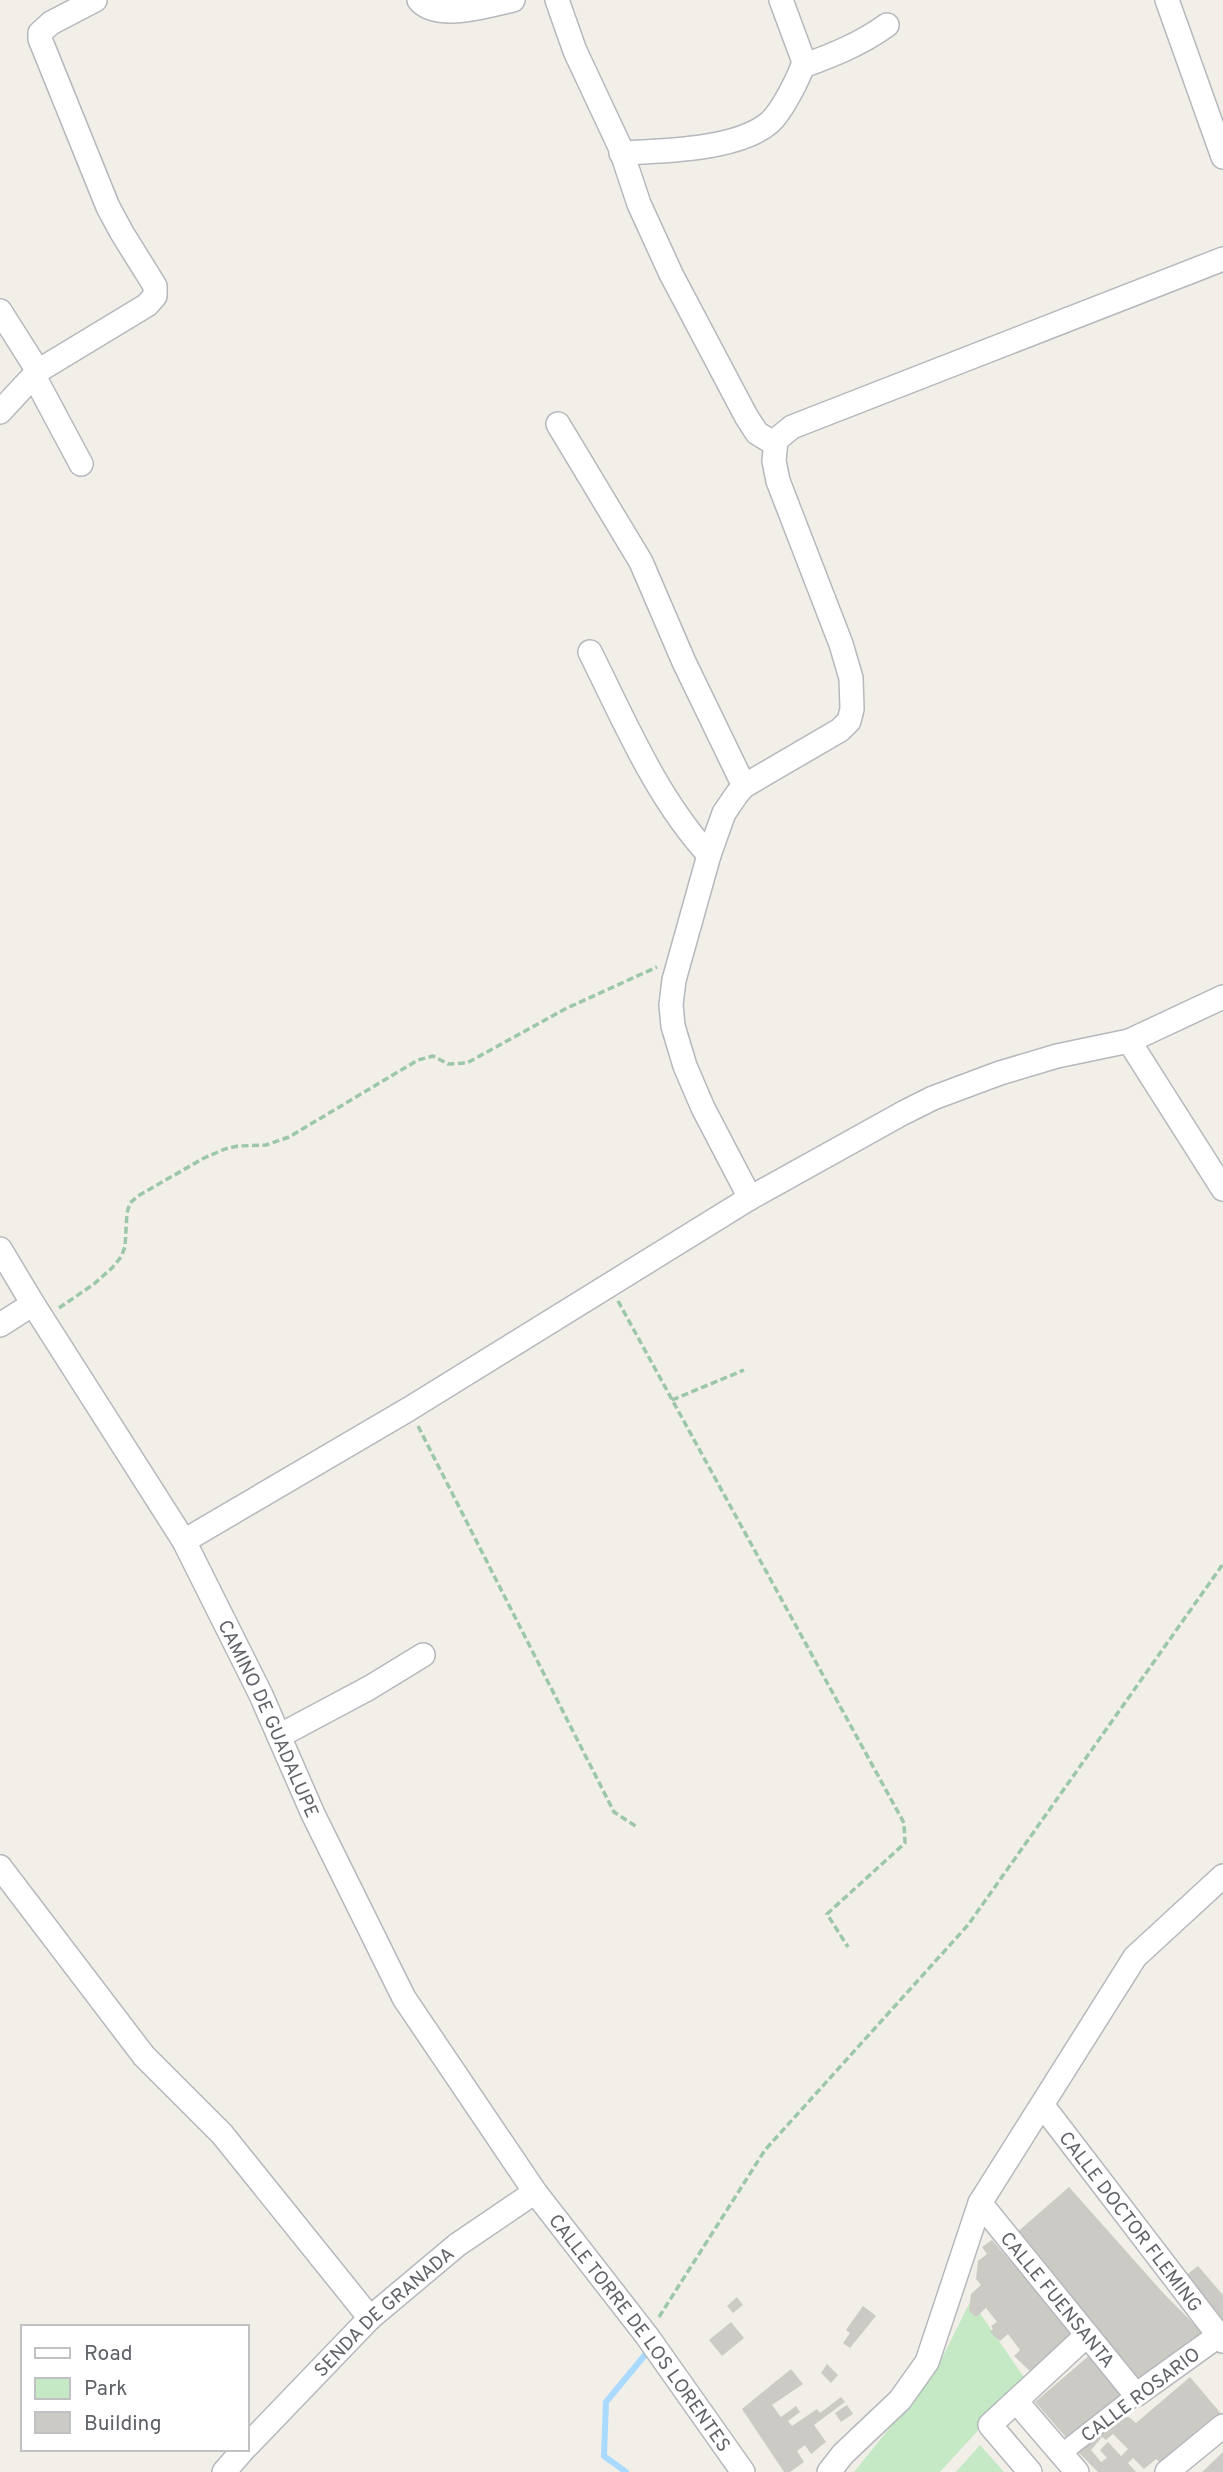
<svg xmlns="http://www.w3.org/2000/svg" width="1223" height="2472" font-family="Overpass,sans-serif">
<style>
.green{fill:#c5e8c5}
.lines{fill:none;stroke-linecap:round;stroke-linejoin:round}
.stream{stroke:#aadaff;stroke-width:6}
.building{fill:#cccac5;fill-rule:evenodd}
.pedestrian-casing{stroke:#b5b8bc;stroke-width:21}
.minor-casing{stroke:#b5b8bc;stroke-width:26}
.path{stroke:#9cc7a9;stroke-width:3.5;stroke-dasharray:7 3.5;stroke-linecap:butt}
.pedestrian{stroke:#fff;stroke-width:18}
.minor{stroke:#fff;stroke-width:23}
.labels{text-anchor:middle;stroke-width:6;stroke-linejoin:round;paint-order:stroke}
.street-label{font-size:19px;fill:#5f6368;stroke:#fff}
</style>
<rect width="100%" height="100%" fill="#f1efe8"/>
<g class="green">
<polygon points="971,2300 1025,2379 940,2472 854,2472 935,2372"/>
<polygon points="980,2445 1004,2472 956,2472"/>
</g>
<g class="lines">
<polyline class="stream" points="626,2472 604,2456 606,2402 645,2355"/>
</g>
<g class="building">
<polygon points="1069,2187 1165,2295 1204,2334 1145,2385 1015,2234"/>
<polygon points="992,2240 1075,2336 1032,2373 1014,2356 1020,2350 1008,2334 1000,2341 990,2332 993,2329 991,2326 997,2322 986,2308 976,2317 969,2311 971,2294 981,2285 976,2279 978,2261 987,2254 982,2247"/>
<polygon points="1198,2266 1223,2295 1223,2324 1180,2280"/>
<polygon points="737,2297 743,2305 733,2313 727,2306"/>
<polygon points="863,2306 876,2316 850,2348 843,2343 850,2333 846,2330"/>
<polygon points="731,2322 744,2338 722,2356 709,2340"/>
<polygon points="1091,2354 1126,2395 1071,2443 1035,2402"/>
<polygon points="827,2364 838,2375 831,2383 821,2373"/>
<polygon points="791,2369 803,2384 772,2405 781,2417 796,2406 800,2412 788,2421 792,2426 817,2409 820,2413 841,2397 845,2402 814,2425 826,2442 811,2454 805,2445 797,2451 804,2462 790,2472 784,2472 742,2409"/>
<path d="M 1190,2377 L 1223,2416 L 1166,2468 L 1156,2459 L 1144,2469 L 1133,2458 L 1128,2463 L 1136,2472 L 1098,2472 L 1077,2451 L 1114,2418 L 1129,2417 L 1136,2423 ZM 1113,2434 L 1128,2449 L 1121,2456 L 1108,2442 L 1100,2450 L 1107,2458 L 1101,2462 L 1091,2450 L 1102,2437 L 1106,2440 Z"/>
<polygon points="847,2405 853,2414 841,2422 835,2413"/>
<polygon points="1223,2452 1223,2472 1202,2472"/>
</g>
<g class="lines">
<defs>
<polyline id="pedestrian" points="1062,2453 1136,2395"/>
<g id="minor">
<path d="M 419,0 C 437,22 489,5 513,0"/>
<polyline points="557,0 575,51 620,147 639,204 671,274 746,416 757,433 775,444"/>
<polyline points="1167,0 1223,157"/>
<path d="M 803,66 C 833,55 861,44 887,25"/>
<path d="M 621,153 C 662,151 737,150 769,123 C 781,113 799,78 804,62 L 781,0"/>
<polyline points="0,311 38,371"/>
<polyline points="34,376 81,464"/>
<polyline points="0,412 38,371 147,305 155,296 155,286 122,233 108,207 40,39 40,33 51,23 95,0"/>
<polyline points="558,424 641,562 684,662 744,786"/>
<path d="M 590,652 C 625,722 656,797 709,855"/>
<polyline points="1129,1041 1223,1189"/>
<polyline points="750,1198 703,1108 685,1066 673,1026 671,1005 674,980 709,855 724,813 737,794 744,786 840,730 849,721 852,709 851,678 841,644 778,481 774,461 776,440 792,427 1223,259"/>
<path id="s1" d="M 0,1249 L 33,1304 L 184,1541 L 261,1695 L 313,1814 L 404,1998 L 535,2192 L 647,2336 L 743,2472"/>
<polyline points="0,1325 33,1304"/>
<polyline points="184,1541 409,1409 750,1198 903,1113 933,1098 1000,1073 1057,1056 1129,1041 1223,997"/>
<polyline points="279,1736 369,1688 423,1655"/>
<polyline points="0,1867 144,2056 222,2134 370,2318"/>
<path id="s2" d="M 1043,2106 L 1223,2341"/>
<path id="s3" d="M 980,2203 L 1136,2395 L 1218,2336"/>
<polyline points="1016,2401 1077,2472"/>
<path id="s4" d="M 247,2446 L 370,2318 L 457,2245 L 535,2192"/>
<polyline points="224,2472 244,2449"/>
<polyline points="829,2472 843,2454 900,2400 927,2362 980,2203 1135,1957 1223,1876"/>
<polyline points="1030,2472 990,2425 1086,2336"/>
<polyline points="1167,2472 1223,2426"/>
</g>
</defs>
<use href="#pedestrian" class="pedestrian-casing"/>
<use href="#minor" class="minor-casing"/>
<g class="path">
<polyline points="618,1301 904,1823 905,1843 827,1914 848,1947"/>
<polyline points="59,1308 94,1284 112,1268 121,1257 125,1247 127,1213 130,1203 138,1196 204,1158 225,1149 238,1146 266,1145 289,1137 418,1060 433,1056 448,1064 467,1063 565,1009 657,967"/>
<polyline points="672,1400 744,1370"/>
<polyline points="418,1426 614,1812 637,1827"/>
<polyline points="659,2317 765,2150 968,1925 1223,1564"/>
</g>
<use href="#pedestrian" class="pedestrian"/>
<use href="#minor" class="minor"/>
</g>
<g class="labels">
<g class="street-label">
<text dy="7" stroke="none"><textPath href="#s1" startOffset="542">CAMINO DE GUADALUPE</textPath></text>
<text dy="7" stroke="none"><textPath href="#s2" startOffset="145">CALLE DOCTOR FLEMING</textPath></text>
<text dy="7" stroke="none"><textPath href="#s3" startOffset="124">CALLE FUENSANTA</textPath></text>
<text dy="7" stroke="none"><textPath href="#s4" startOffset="192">SENDA DE GRANADA</textPath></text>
<text dy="7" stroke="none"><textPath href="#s1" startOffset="1262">CALLE TORRE DE LOS LORENTES</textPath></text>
<text transform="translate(1140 2394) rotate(-37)" y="7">CALLE ROSARIO</text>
</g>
</g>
<rect x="21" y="2325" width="228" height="126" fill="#ffffff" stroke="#bfc1c3" stroke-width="2"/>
<rect x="35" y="2348" width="35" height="10" fill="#ffffff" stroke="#bfc1c3" stroke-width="2"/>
<text x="84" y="2360" font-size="21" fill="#5f6368">Road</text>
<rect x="35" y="2378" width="35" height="21" fill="#c5e8c5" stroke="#bfc1c3" stroke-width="2"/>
<text x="84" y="2395" font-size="21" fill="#5f6368">Park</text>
<rect x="35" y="2412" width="35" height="21" fill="#cccac5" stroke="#bfc1c3" stroke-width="2"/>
<text x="84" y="2430" font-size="21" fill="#5f6368">Building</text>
</svg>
